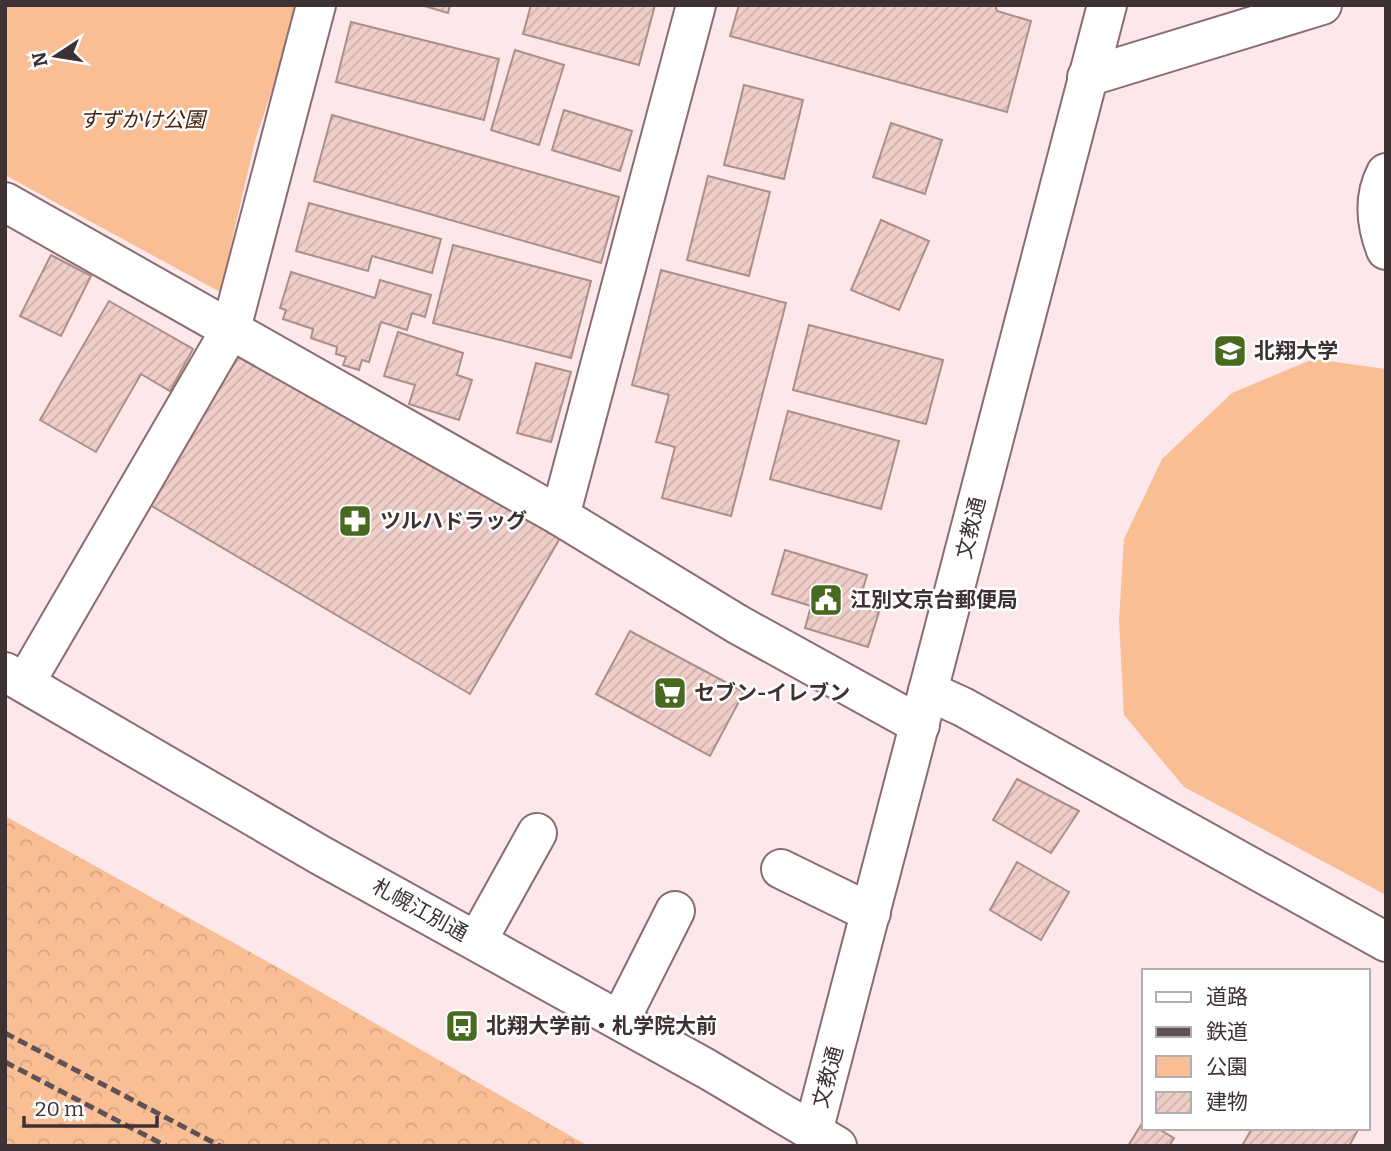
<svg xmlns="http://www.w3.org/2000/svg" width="1391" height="1151" font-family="Bitter,'Noto Sans JP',serif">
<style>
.forest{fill:url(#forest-crowns)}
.park{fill:#fabe95}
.building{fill:url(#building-hatch);stroke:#ad8e88;stroke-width:2}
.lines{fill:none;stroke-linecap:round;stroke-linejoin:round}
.minor-casing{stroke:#8a6c72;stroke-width:42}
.highway-casing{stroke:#8a6c72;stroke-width:42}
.minor{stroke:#fff;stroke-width:38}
.highway{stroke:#fff;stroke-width:38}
.rail{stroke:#5f5154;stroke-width:5;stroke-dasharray:10 5;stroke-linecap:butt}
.labels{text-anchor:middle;stroke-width:5;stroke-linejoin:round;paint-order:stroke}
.park-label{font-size:21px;font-style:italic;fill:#43240d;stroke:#fff}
.poi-label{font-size:21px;font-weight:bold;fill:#3e3134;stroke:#fff;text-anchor:start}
.street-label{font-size:21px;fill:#3e3134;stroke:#fff}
</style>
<defs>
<pattern id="forest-crowns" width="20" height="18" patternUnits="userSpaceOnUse" patternTransform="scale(1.75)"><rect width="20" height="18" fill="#fabe95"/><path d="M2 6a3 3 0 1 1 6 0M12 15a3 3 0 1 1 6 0" fill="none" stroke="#d7a481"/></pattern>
<pattern id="building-hatch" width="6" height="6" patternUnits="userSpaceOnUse" patternTransform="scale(1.75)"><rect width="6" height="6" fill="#efcec8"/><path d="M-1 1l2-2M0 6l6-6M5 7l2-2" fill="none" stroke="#ceb1ac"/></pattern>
</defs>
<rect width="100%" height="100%" fill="#fce8eb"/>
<polygon class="forest" points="5,816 279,968 588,1146 5,1146"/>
<g class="park">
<polygon points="11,5 300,5 255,141 220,292 5,175 5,7"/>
<polygon points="1313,359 1386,369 1386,895 1184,787 1124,715 1119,620 1124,539 1162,459 1232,393"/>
</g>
<g class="building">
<polygon points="421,5 450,5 448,13"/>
<polygon points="531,5 655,5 639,65 523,34"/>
<polygon points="739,5 995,5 997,11 1031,21 1007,112 730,36"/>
<polygon points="351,22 499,59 484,120 336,82"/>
<polygon points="515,50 564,65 539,145 491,130"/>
<polygon points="744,85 803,100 784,179 724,165"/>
<polygon points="564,110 632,131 620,171 552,150"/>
<polygon points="332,115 619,197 601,263 314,181"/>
<polygon points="891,123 942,140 925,194 873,177"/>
<polygon points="708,176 770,192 749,276 687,260"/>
<polygon points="309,203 441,239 432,273 372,256 368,271 296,251"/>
<polygon points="881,220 929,241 899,310 851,290"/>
<polygon points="453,245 591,281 571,358 433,323"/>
<polygon points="51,255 91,276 61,336 20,316"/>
<polygon points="661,270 786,303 731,516 662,498 675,447 656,442 669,395 632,385"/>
<polygon points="291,272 375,298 380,280 431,295 425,317 412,313 407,330 381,322 369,362 362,360 359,370 343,365 346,357 336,354 337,347 311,338 313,329 283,319 286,310 280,308"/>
<polygon points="109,301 193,349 170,391 141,374 96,452 40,420"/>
<polygon points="809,325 943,360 926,424 793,390"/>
<polygon points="398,332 463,353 457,375 472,380 459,420 409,404 415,385 384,376"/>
<polygon points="241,349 560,538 470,694 150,505"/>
<polygon points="536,363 571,372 551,442 517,433"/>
<polygon points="788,411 899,441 881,509 770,479"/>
<polygon points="785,550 867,575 858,606 879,612 868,647 805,628 811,606 772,594"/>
<polygon points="630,631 744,692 710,756 596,694"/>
<polygon points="1017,779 1079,811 1051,853 993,820"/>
<polygon points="1017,862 1069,892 1041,940 990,910"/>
<polygon points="1144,1120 1144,1128 1157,1128 1174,1138 1169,1146 1128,1146"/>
<polygon points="1248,1128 1359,1128 1349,1146 1242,1146 1251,1130"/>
</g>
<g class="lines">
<defs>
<g id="minor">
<polyline points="1087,77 1322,5"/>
<path d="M 1386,173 C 1373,198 1376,224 1386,250"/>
<polyline points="5,202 560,516 737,624 920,725"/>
<polyline points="560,516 696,5"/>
<polyline points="25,683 231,329 316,5"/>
<polyline points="928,691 963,707 1386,942"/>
<polyline points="781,869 871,913"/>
<polyline points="477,941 537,833"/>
<polyline points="620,1020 675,911"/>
<polyline points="813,1132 1107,5"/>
</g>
<polyline id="highway" points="5,672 320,855 707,1069 837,1146"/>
</defs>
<use href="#minor" class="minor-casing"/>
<use href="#highway" class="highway-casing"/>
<use href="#minor" class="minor"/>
<use href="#highway" class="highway"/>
<g class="rail">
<polyline points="5,1033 220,1146"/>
<polyline points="5,1062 166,1146"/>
</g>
</g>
<defs>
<symbol id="university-square" viewBox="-11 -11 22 22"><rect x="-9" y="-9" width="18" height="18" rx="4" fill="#476920" stroke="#fff"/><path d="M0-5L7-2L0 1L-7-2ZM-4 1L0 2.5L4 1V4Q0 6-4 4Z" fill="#fff"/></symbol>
<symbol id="pharmacy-square" viewBox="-11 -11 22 22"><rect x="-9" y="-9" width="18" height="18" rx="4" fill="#476920" stroke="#fff"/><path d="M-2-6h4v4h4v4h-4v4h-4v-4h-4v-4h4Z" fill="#fff"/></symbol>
<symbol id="civic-square" viewBox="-11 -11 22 22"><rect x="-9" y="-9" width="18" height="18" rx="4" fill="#476920" stroke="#fff"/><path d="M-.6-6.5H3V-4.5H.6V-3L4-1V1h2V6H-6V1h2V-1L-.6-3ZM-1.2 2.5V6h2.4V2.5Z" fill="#fff"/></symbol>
<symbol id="supermarket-square" viewBox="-11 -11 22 22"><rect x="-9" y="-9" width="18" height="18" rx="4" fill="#476920" stroke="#fff"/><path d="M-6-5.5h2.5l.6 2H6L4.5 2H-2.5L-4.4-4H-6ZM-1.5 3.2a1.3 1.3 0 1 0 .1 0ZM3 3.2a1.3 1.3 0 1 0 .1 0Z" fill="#fff"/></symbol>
<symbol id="bus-square" viewBox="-11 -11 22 22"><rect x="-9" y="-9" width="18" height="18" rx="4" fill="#476920" stroke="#fff"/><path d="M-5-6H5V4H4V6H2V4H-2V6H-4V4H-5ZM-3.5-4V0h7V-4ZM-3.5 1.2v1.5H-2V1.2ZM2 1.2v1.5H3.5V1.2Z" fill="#fff"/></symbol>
</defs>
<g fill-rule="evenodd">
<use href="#university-square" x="1211" y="332" width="38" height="38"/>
<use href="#pharmacy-square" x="336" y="502" width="38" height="38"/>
<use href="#civic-square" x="807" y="581" width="38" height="38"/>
<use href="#supermarket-square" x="651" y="674" width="38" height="38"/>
<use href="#bus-square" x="443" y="1007" width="38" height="38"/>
</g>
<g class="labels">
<g class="park-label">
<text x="142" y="127">すずかけ公園</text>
</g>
<g class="poi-label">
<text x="1254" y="358">北翔大学</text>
<text x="380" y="528">ツルハドラッグ</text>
<text x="850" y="607">江別文京台郵便局</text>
<text x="694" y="700">セブン-イレブン</text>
<text x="486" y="1033">北翔大学前・札学院大前</text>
</g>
<g class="street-label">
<text transform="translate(971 528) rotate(-76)" y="7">文教通</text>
<text transform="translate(420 910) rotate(29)" y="7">札幌江別通</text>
<text transform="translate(828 1077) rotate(-75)" y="7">文教通</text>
</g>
</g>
<rect width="1391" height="1151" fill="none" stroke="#3e3134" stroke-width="14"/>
<rect x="1142" y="969" width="228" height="161" fill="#ffffff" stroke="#b2adae" stroke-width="2"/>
<rect x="1156" y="992" width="35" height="10" fill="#ffffff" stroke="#b2adae" stroke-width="2"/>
<text x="1206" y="1004" font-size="21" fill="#3e3134">道路</text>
<rect x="1156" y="1027" width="35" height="10" fill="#5f5154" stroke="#b2adae" stroke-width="2"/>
<text x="1206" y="1039" font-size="21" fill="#3e3134">鉄道</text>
<rect x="1156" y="1056" width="35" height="21" fill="#fabe95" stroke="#b2adae" stroke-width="2"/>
<text x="1206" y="1074" font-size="21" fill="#3e3134">公園</text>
<rect x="1156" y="1092" width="35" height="21" fill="url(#building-hatch)" stroke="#b2adae" stroke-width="2"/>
<text x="1206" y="1109" font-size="21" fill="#3e3134">建物</text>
<g transform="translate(56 56) rotate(258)" stroke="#ffffff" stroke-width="5" paint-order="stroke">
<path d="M0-5L12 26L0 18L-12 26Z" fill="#3e3134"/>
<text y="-10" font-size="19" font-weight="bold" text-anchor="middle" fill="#3e3134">N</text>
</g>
<path d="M24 1116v10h133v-10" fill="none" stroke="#3e3134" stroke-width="3.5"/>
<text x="35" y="1116" font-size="21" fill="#3e3134" stroke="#ffffff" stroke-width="5" paint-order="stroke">20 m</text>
</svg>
